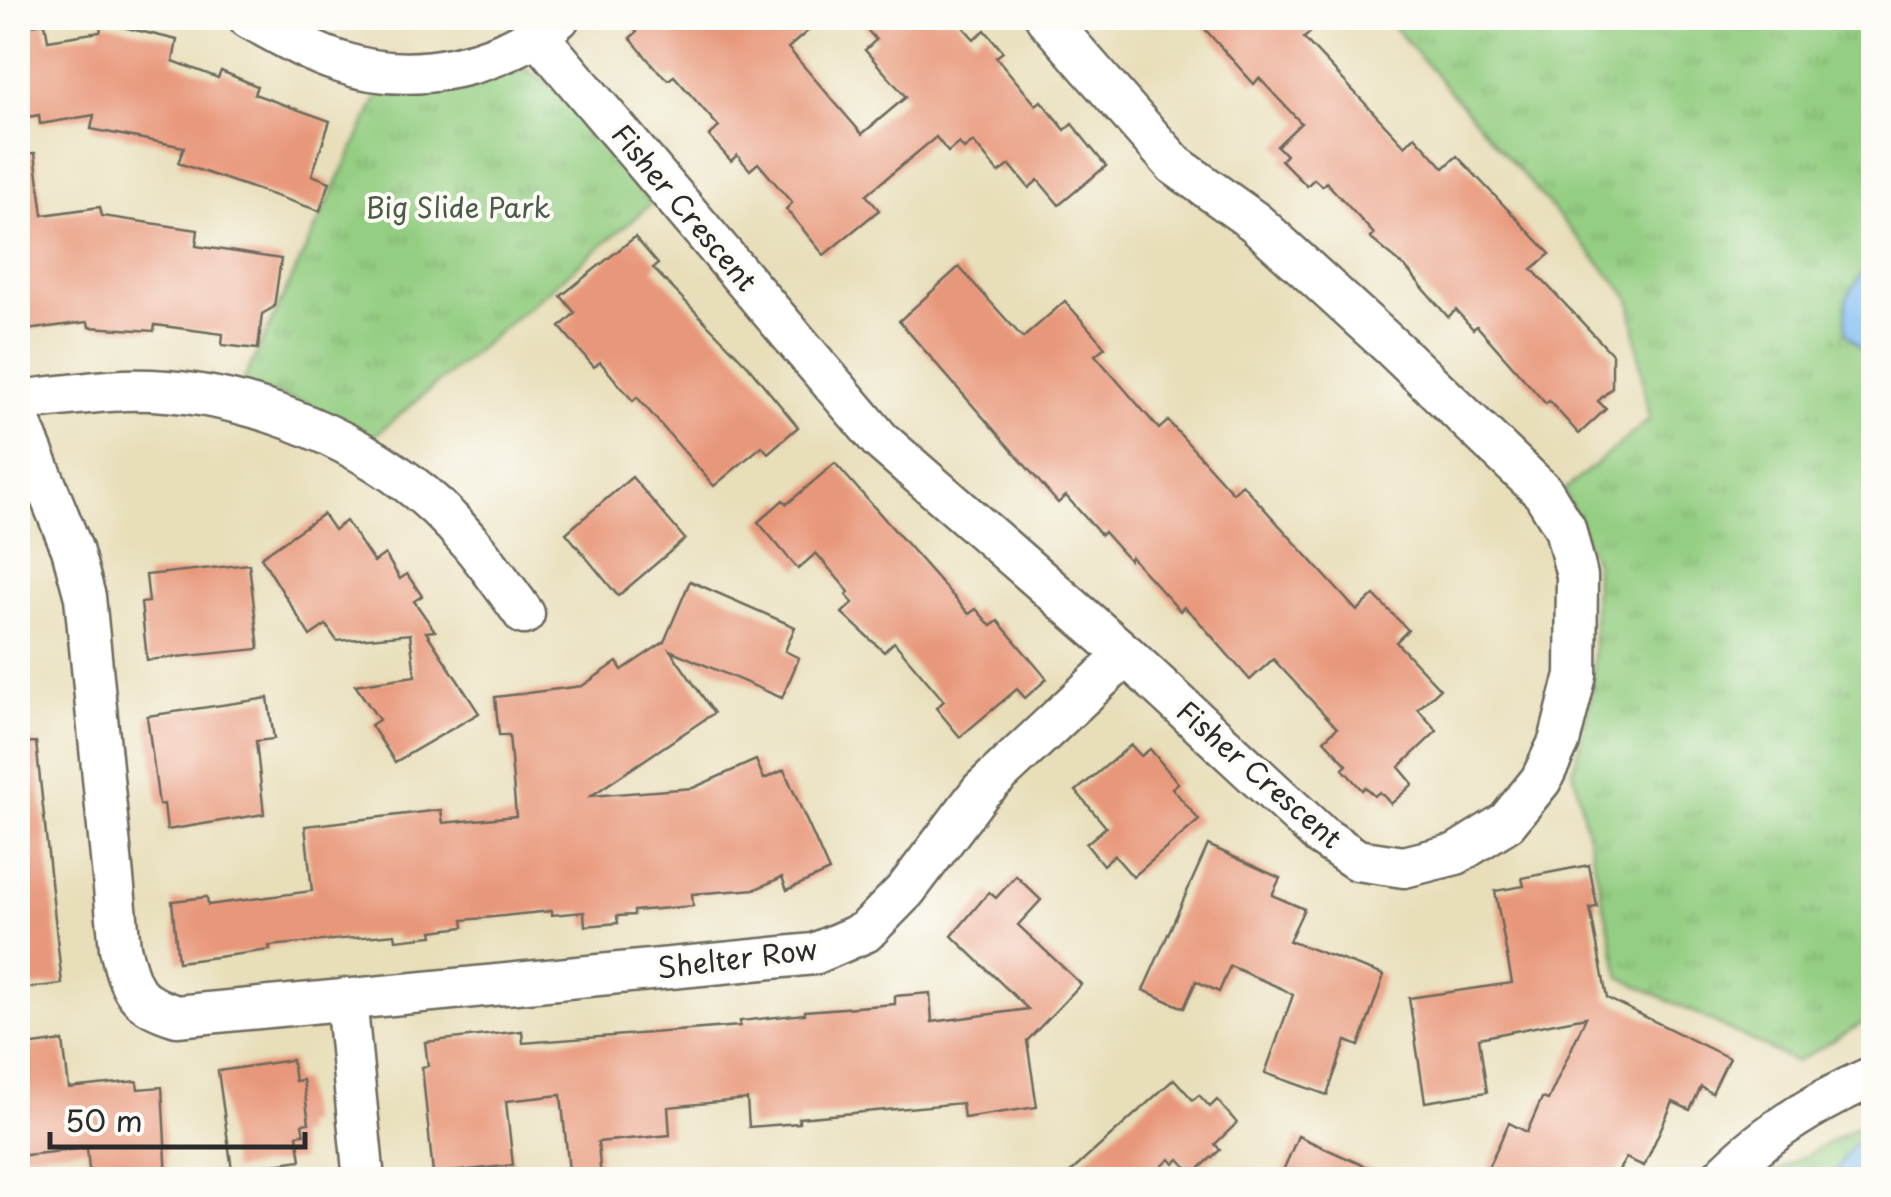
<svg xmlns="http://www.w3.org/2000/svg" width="1891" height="1197" font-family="'Playpen Sans',sans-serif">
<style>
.park{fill:url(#park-tufts);stroke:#607c56;stroke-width:2.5}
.water{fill:#7ebcf1;stroke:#54748e;stroke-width:2.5}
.building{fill:#e8987a}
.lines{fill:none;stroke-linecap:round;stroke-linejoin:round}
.minor-casing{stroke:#6d6a5d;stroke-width:45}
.minor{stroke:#fff;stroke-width:40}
.labels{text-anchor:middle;stroke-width:8;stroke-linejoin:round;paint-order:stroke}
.park-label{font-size:28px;fill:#4a5c45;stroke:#fdfcf7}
.street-label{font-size:28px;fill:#2b2b2b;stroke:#fdfcf7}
</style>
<defs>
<pattern id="park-tufts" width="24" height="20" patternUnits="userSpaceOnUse" patternTransform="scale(2.5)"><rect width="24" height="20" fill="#94ce82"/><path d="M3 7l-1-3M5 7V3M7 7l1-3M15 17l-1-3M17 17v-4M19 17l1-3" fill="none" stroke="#80b170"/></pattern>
</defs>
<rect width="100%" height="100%" fill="#fdfcf7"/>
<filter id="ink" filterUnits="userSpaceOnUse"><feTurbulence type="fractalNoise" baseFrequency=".01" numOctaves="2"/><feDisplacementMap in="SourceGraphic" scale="20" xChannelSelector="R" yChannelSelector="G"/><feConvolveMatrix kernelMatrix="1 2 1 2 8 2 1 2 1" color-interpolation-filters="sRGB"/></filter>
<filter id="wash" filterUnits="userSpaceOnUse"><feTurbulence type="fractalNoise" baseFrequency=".0048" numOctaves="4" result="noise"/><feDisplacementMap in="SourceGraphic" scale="40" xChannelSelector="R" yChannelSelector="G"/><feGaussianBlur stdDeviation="2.25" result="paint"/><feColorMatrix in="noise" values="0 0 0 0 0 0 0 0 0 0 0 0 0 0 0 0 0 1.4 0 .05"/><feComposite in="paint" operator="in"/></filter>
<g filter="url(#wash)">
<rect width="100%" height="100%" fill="#e8deb9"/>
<g class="park">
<polygon points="1386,18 1873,18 1873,1017 1796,1062 1620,977 1573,769 1593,689 1595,562 1564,490 1649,420 1630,298"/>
<path d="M 527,70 L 556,88 L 651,204 L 371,439 L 311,405 L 242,384 L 380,92 C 432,95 477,74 527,70 Z"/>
<polygon points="1873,1118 1873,1179 1761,1180"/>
</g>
<g class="water">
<polygon points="1873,254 1873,360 1846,333 1846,300"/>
<path d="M 1873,1131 L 1873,1179 L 1835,1179 C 1839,1157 1854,1142 1873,1131 Z"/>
</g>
<g id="blocks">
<g class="building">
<polygon points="624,18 823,18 788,48 862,134 906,97 865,50 876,40 857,18 955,18 974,39 985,30 1003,52 996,57 1036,105 1041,101 1065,130 1072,124 1106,166 1059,205 1038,180 1029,188 1010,165 999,173 973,142 964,149 959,143 948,152 936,137 866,195 879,210 824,255 786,209 792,203 758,163 750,170 737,155 731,161 709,136 719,127 674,76 668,80 656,69 630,38 637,32"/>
<polygon points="1195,18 1326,18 1304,38 1405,146 1415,136 1444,168 1457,156 1550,254 1532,269 1612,354 1612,388 1598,401 1606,409 1579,434 1549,401 1546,404 1477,326 1473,329 1456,310 1448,317 1405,267 1370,238 1374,234 1326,182 1322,186 1314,179 1307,186 1281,160 1286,155 1277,146 1301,123 1259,78 1254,84"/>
<polygon points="102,22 177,40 173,61 218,78 221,71 257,86 254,94 330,121 312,175 330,182 320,211 178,163 184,147 91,129 94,115 40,124 39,115 18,119 18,27 45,23 48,40 100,32"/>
<polygon points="35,153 43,215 100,207 102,216 198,230 196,246 281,259 274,307 262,314 258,349 222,345 223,334 155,325 154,331 89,327 88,322 18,331 18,154"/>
<polygon points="635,237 658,264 653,268 748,366 798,427 768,453 762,446 714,486 637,397 633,401 600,362 594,367 560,327 575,313 561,296"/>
<polygon points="959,267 1023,338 1065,301 1105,347 1095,355 1159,429 1168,421 1233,493 1242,484 1357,611 1374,595 1408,630 1396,642 1440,689 1418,709 1437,731 1399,767 1413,784 1391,804 1380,792 1374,796 1365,787 1362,790 1343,769 1347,765 1324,740 1337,728 1273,659 1250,680 1194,616 1184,607 1180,611 1131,557 1129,560 1104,532 1101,535 1066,496 1058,503 899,321"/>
<polygon points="835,463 969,614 976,609 991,626 998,621 1047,679 1025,698 1017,689 960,737 936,708 944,701 894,642 884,652 842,613 853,603 846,595 849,592 816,553 798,569 758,522 783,500 787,504"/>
<polygon points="632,477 685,539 618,596 566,533"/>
<polygon points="323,514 334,530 346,521 374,562 385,554 400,579 407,574 422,596 414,601 435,631 426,632 479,713 395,762 371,725 379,720 355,685 415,676 410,634 337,641 326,625 310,636 261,557"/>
<polygon points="249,564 259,649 147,660 141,603 149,602 146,575"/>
<polygon points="690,581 795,627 785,651 799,658 782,698 670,650 714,713 591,796 693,788 756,760 764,779 784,770 829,871 787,890 782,877 756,889 692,894 693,906 634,911 634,915 617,916 618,923 585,926 584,912 552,915 552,911 463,920 464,927 432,931 433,936 396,940 395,934 269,946 270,950 178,962 172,901 207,897 208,905 312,891 305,826 441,810 443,823 516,816 509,735 499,735 495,697 582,686 617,662 622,670 664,642"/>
<polygon points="268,698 274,739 256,741 264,814 167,830 164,804 159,805 147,716"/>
<polygon points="36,742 62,984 18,989 18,743"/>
<polygon points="1131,745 1141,756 1150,749 1178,783 1172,788 1199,820 1133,877 1114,855 1103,865 1086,844 1106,827 1076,791"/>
<polygon points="1208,845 1280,878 1272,895 1304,909 1289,941 1384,975 1359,1046 1346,1041 1327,1095 1265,1073 1293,995 1283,989 1230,966 1219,992 1196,981 1184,1008 1143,990"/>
<polygon points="1589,865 1597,907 1590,908 1607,998 1729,1058 1712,1093 1701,1087 1690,1110 1673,1102 1644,1166 1626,1158 1613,1180 1482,1180 1509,1123 1527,1132 1542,1098 1548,1100 1586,1017 1479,1038 1487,1092 1425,1102 1409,998 1512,983 1495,891 1524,886 1522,878"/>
<polygon points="1016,876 1041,900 1018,925 1081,984 1027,1041 1037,1107 964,1118 962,1103 799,1118 799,1123 749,1127 747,1099 668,1107 670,1135 598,1142 601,1180 570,1180 561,1095 506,1101 513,1165 433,1174 422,1067 428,1066 425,1042 522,1031 523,1043 740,1026 740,1021 805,1014 805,1011 895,1004 895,996 930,993 932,1022 1028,1009 952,936 989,892 996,898"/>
<polygon points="63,1041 69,1088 137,1081 138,1089 162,1087 167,1180 90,1180 87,1148 18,1156 18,1047"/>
<polygon points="292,1060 295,1081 303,1080 309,1123 302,1124 304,1134 297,1135 301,1160 232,1170 218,1071"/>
<polygon points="1174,1079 1193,1100 1199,1095 1210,1107 1217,1100 1237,1123 1215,1144 1220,1150 1193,1174 1179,1159 1174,1164 1170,1159 1147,1180 1062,1180"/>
<polygon points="1298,1136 1395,1180 1279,1180"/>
</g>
</g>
</g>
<g filter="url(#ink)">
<use href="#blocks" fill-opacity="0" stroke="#6d6a5d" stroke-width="2.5"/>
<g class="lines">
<defs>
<g id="minor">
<path d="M 249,18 C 277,33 308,52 340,62 C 412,87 502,66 559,18"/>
<polyline points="538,36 880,440 1126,655 1320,835 1357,860 1404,867 1456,854 1507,822 1541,780 1559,742 1576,675 1577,576 1565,528 1543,492 1393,348 1255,222 1175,165 1046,18"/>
<path d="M 18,401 C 53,397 88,392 124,390 C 223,387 329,424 408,483 C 455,517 491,568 524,614"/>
<path d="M 18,417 L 72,549 L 85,597 L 120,948 C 130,990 135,1003 177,1016 L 814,954 L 865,932 L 906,890 L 981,791 L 1126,655"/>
<polyline points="346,999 364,1180"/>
<path d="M 1719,1180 C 1762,1135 1817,1101 1874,1076"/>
</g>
</defs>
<use href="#minor" class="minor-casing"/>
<use href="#minor" class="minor"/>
</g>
</g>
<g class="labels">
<g class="park-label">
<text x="458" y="218">Big Slide Park</text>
</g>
<g class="street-label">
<text transform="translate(684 208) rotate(50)" y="10">Fisher Crescent</text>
<text transform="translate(1259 775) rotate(41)" y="10">Fisher Crescent</text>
<text transform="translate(737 959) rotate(-7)" y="10">Shelter Row</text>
</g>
</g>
<rect width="1891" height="1197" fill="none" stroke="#fdfcf7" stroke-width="60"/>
<path d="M50 1132v15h255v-15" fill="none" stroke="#2b2b2b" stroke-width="5"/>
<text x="65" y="1132" font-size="30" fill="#2b2b2b" stroke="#fdfcf7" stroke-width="8" paint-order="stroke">50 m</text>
</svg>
